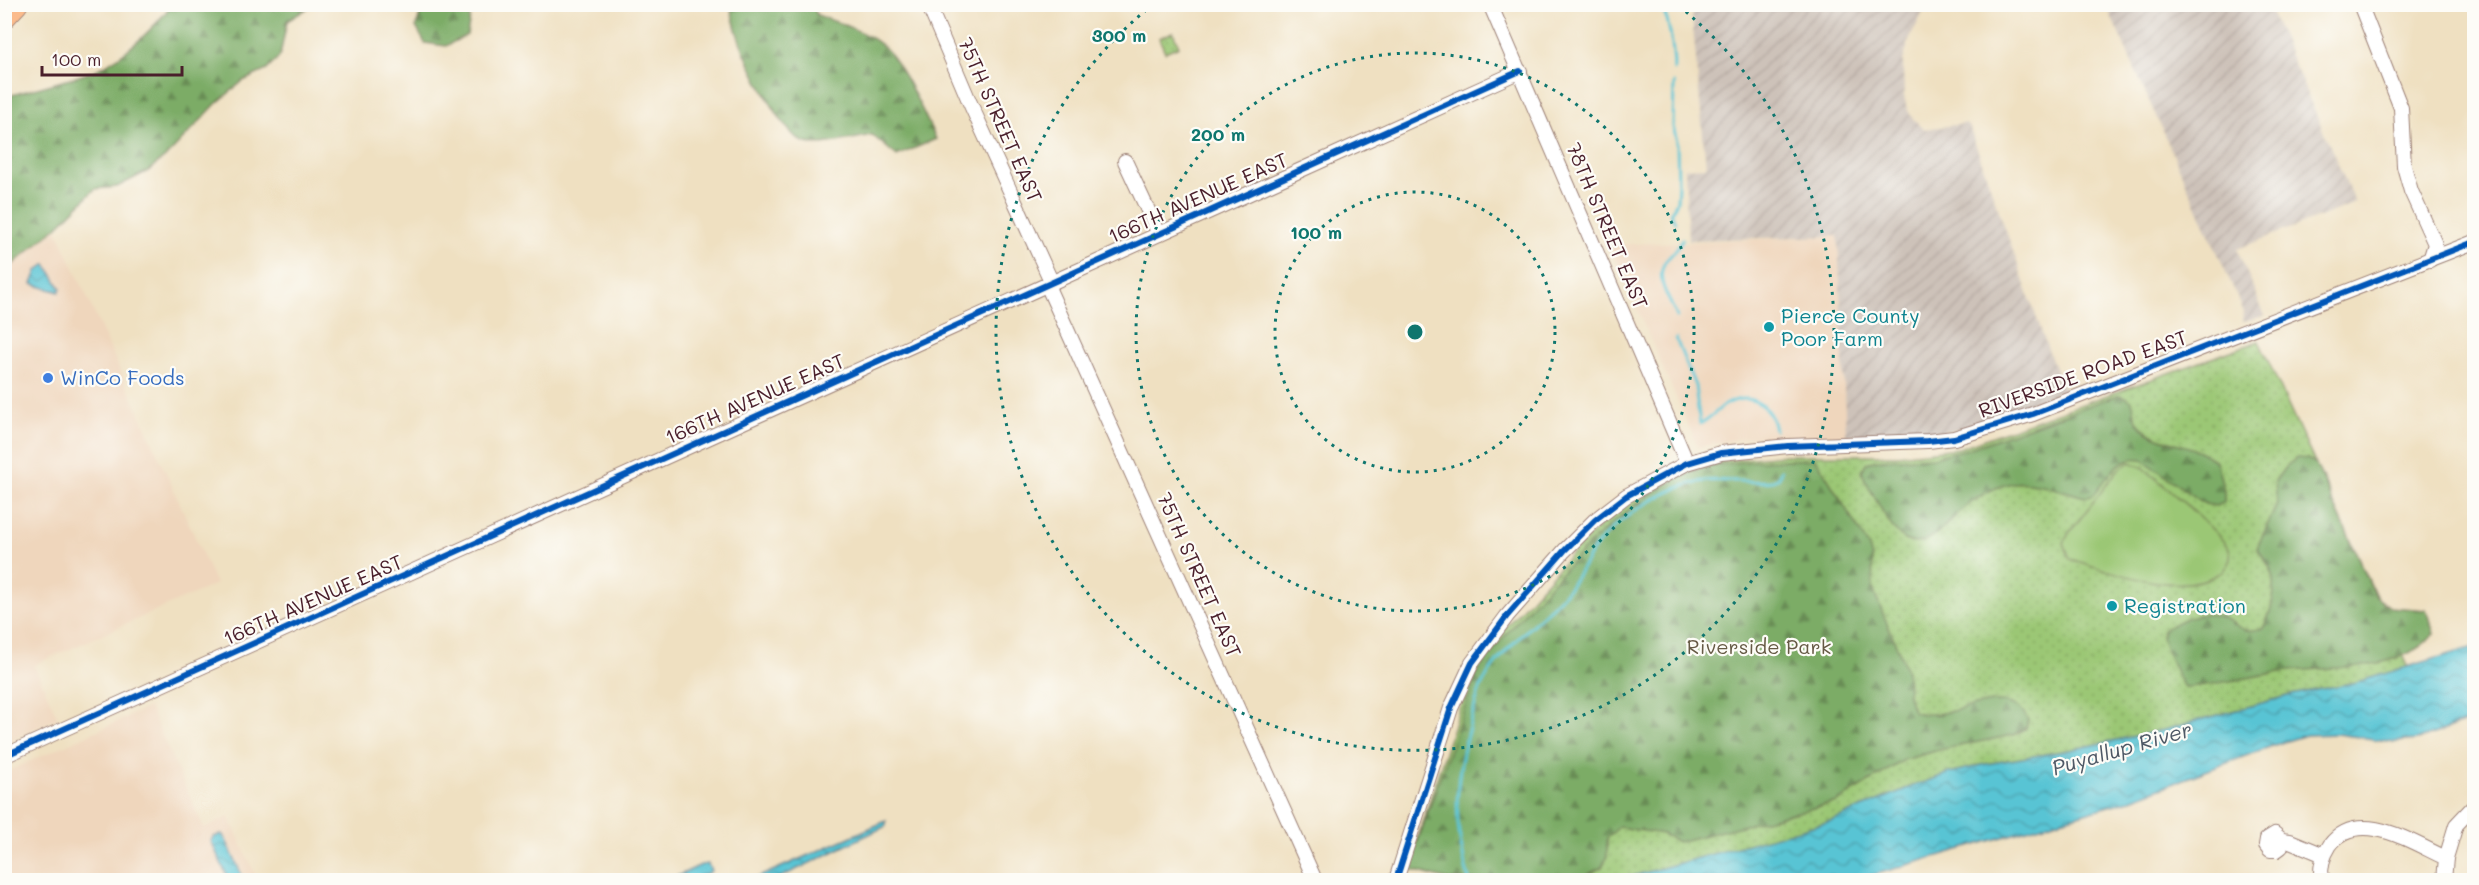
<svg xmlns="http://www.w3.org/2000/svg" width="2479" height="885" font-family="Mali,sans-serif">
<style>
.built{fill:#efd6bc}
.industrial{fill:url(#industrial-furrows)}
.grass{fill:url(#grass-dots);stroke:#727350;stroke-width:1.5}
.forest{fill:url(#forest-firs);stroke:#636648;stroke-width:1.5}
.garden{fill:#9bc774;stroke:#727350;stroke-width:1.5}
.water{fill:url(#water-waves);stroke:#527280;stroke-width:1.5}
.lines{fill:none;stroke-linecap:round;stroke-linejoin:round}
.stream{stroke:#59c4d4;stroke-width:3}
.minor-casing{stroke:#9c8076;stroke-width:16}
.highway-casing{stroke:#9c8076;stroke-width:23}
.minor{stroke:#fff;stroke-width:14}
.highway{stroke:#fbbb8c;stroke-width:21}
.cycleway-casing{stroke:#fdfcf7;stroke-width:10}
.cycleway{stroke:#0057b8;stroke-width:6}
.ring{fill:none;stroke:#0f766e;stroke-width:3;stroke-dasharray:3 6}
.culture-dot{fill:#0f9aa8;stroke:#fdfcf7;stroke-width:2}
.shop-dot{fill:#3f7fe0;stroke:#fdfcf7;stroke-width:2}
.labels{text-anchor:middle;stroke-width:4.5;stroke-linejoin:round;paint-order:stroke}
.street-label{font-size:20px;fill:#4a1f2b;stroke:#fdfcf7}
.culture-label{font-size:20px;fill:#0d838f;stroke:#fdfcf7;text-anchor:start}
.shop-label{font-size:20px;fill:#366cbe;stroke:#fdfcf7;text-anchor:start}
.park-label{font-size:20px;fill:#665a45;stroke:#fdfcf7}
.water-label{font-size:21px;font-style:italic;fill:#4f5966;stroke:#fdfcf7}
.centre{fill:#0f766e;stroke:#fdfcf7;stroke-width:3}
.ring-label{font-size:18px;text-anchor:middle;font-weight:bold;fill:#0f766e;stroke:#fdfcf7;stroke-width:4.5;stroke-linejoin:round;paint-order:stroke}
</style>
<defs>
<pattern id="industrial-furrows" width="10" height="10" patternUnits="userSpaceOnUse" patternTransform="scale(1.5)"><rect width="10" height="10" fill="#cdc2b9"/><path d="M-1 1l2-2M0 10L10 0M9 11l2-2" fill="none" stroke="#b2a69f"/></pattern>
<pattern id="grass-dots" width="8" height="8" patternUnits="userSpaceOnUse" patternTransform="scale(1.5)"><rect width="8" height="8" fill="#9bc774"/><path d="M2 2h.1M6 6h.1" fill="none" stroke="#87aa65" stroke-width="1.8" stroke-linecap="round"/></pattern>
<pattern id="forest-firs" width="22" height="20" patternUnits="userSpaceOnUse" patternTransform="scale(1.5)"><rect width="22" height="20" fill="#7cac66"/><path d="M5 1l3.5 6h-7zM16 11l3.5 6h-7z" fill="#688b54"/></pattern>
<pattern id="water-waves" width="16" height="10" patternUnits="userSpaceOnUse" patternTransform="scale(1.5)"><rect width="16" height="10" fill="#59c4d4"/><path d="M0 5q4-4 8 0t8 0" fill="none" stroke="#4c9fac"/></pattern>
</defs>
<rect width="100%" height="100%" fill="#fdfcf7"/>
<filter id="ink" filterUnits="userSpaceOnUse"><feTurbulence type="fractalNoise" baseFrequency=".0167" numOctaves="2"/><feDisplacementMap in="SourceGraphic" scale="12" xChannelSelector="R" yChannelSelector="G"/><feConvolveMatrix kernelMatrix="1 2 1 2 8 2 1 2 1" color-interpolation-filters="sRGB"/></filter>
<filter id="wash" filterUnits="userSpaceOnUse"><feTurbulence type="fractalNoise" baseFrequency=".008" numOctaves="4" result="noise"/><feDisplacementMap in="SourceGraphic" scale="24" xChannelSelector="R" yChannelSelector="G"/><feGaussianBlur stdDeviation="1.35" result="paint"/><feColorMatrix in="noise" values="0 0 0 0 0 0 0 0 0 0 0 0 0 0 0 0 0 1.4 0 .05"/><feComposite in="paint" operator="in"/></filter>
<g filter="url(#wash)">
<rect width="100%" height="100%" fill="#efe0c1"/>
<g class="built">
<polygon points="56,228 216,584 34,665 58,718 5,743 4,271"/>
<polygon points="1838,236 1846,436 1747,437 1698,447 1609,245"/>
<polygon points="149,707 204,828 229,817 258,880 5,880 4,773"/>
</g>
<g class="industrial">
<polygon points="1691,5 1923,5 1923,12 1909,40 1903,61 1904,96 1907,109 1913,119 1924,129 1964,124 1969,126 2043,336 2061,384 2068,389 1977,425 1942,432 1846,436 1838,236 1688,240 1685,168 1706,167"/>
<polygon points="2106,5 2268,5 2355,203 2237,249 2265,316 2243,321 2244,312"/>
</g>
<g class="grass">
<polygon points="1173,32 1179,46 1165,52 1159,38"/>
<polygon points="2259,341 2409,668 2357,682 2291,695 2164,730 2070,750 1986,764 1950,773 1908,788 1831,821 1619,880 1448,880 1408,869 1459,709 1470,679 1487,648 1573,552 1602,524 1629,502 1687,472 1722,461 1785,455 1898,455 1959,448"/>
</g>
<g class="forest">
<path d="M 171,5 L 313,5 L 287,21 L 280,56 L 267,70 L 243,81 L 216,104 L 170,153 L 148,171 L 117,187 L 95,189 L 56,228 L 5,271 L 5,97 C 34,88 70,81 98,69 C 122,58 157,26 171,5 Z"/>
<polygon points="423,5 472,5 467,35 446,46 425,43 416,27"/>
<path d="M 730,5 L 812,5 L 817,15 C 839,23 862,30 880,44 C 899,57 925,116 936,139 L 897,156 L 872,135 C 857,138 817,148 803,142 C 782,133 748,63 740,41 C 735,29 733,16 730,5 Z"/>
<path d="M 2118,395 C 2142,399 2128,411 2140,425 C 2153,440 2182,443 2199,451 C 2205,454 2210,458 2216,461 L 2224,490 L 2224,502 L 2216,506 L 2205,504 L 2142,459 C 2117,454 2107,481 2092,496 L 2086,497 C 2064,492 2036,480 2013,483 C 1994,486 1974,499 1960,512 C 1943,526 1920,560 1896,532 C 1884,517 1875,497 1865,480 L 1862,471 L 1866,463 L 1878,460 L 1933,457 L 1968,449 Z"/>
<path d="M 2297,458 L 2307,459 L 2316,464 L 2376,597 L 2390,607 L 2426,610 L 2434,633 C 2403,674 2327,666 2280,672 C 2248,677 2217,685 2184,687 C 2174,673 2169,654 2161,637 L 2163,630 C 2180,620 2198,610 2218,616 C 2238,621 2238,636 2263,628 C 2270,616 2275,596 2274,582 C 2274,570 2263,557 2257,548 L 2277,504 L 2275,481 L 2286,466 Z"/>
<path d="M 1816,459 L 1869,547 L 1872,558 L 1873,590 L 1907,671 L 1908,696 L 1913,711 C 1944,725 1992,688 2019,708 C 2023,711 2026,716 2028,720 L 2026,728 L 2013,735 L 1939,750 L 1904,760 L 1837,802 L 1678,842 L 1663,834 L 1619,827 L 1607,838 L 1607,856 L 1602,867 L 1578,880 L 1448,880 L 1408,869 L 1476,675 C 1494,646 1516,622 1539,597 C 1584,547 1634,494 1698,470 C 1727,460 1785,460 1816,459 Z"/>
</g>
<path class="garden" d="M 2130,462 L 2144,468 C 2159,482 2226,536 2230,552 C 2232,561 2225,570 2218,574 C 2178,598 2111,571 2070,559 L 2064,543 L 2069,533 L 2118,470 Z"/>
<g class="water">
<polygon points="46,264 61,289 59,292 32,284 37,271"/>
<polygon points="2474,647 2474,719 2417,740 2395,742 2337,734 2306,735 2280,743 2126,801 1856,880 1619,880 1831,821 1908,788 1950,773 1986,764 2070,750 2164,730 2291,695 2357,682"/>
<polygon points="886,821 886,826 775,880 752,880"/>
<polygon points="222,834 226,840 244,880 229,880 211,841 214,837"/>
<polygon points="708,864 711,871 697,880 669,880 701,865"/>
</g>
<g class="lines">
<g class="stream">
<path d="M 1658,4 C 1670,14 1674,55 1674,70"/>
<polyline points="1674,83 1673,127 1677,141 1678,185 1677,201 1671,213 1675,222"/>
<path d="M 1677,317 C 1671,301 1654,280 1665,262 C 1671,254 1679,249 1682,239"/>
<path d="M 1676,339 L 1695,386 L 1700,424 C 1710,419 1717,409 1727,404 C 1751,391 1771,406 1775,430"/>
<path d="M 1469,880 C 1452,821 1454,779 1471,720 C 1475,707 1477,692 1484,681 C 1503,647 1538,622 1564,594 C 1577,579 1585,560 1597,545 C 1617,519 1653,497 1683,486 C 1711,475 1743,484 1773,481 L 1779,477 L 1781,470"/>
</g>
</g>
</g>
<g filter="url(#ink)">
<g class="lines">
<defs>
<g id="minor">
<polyline points="928,4 970,103 1052,283"/>
<polyline points="1490,4 1687,463"/>
<polyline points="2360,4 2401,108 2404,166 2411,191 2435,244 2430,260"/>
<polyline points="1125,161 1159,234"/>
<polyline points="1047,285 1315,880"/>
<polyline points="4,756 1520,71"/>
<polyline points="2282,840 2281,847 2277,850 2270,850 2266,845 2267,839 2275,834 2282,840 2290,841 2324,855"/>
<polyline points="2446,858 2456,825 2474,806"/>
<polyline points="1396,880 1451,708 1472,663 1507,616 1564,551 1595,520 1626,496 1687,463 1721,453 1788,446 1928,441 1954,438 2033,414 2474,242"/>
<path d="M 2322,880 C 2319,867 2323,856 2330,845 C 2359,806 2414,844 2446,858 L 2444,880"/>
</g>
<polyline id="highway" points="4,18 17,4"/>
</defs>
<use href="#minor" class="minor-casing"/>
<use href="#highway" class="highway-casing"/>
<use href="#minor" class="minor"/>
<use href="#highway" class="highway"/>
<defs>
<g id="cycleway">
<polyline points="4,756 1520,71"/>
<polyline points="1396,880 1451,708 1472,663 1507,616 1564,551 1595,520 1626,496 1687,463 1721,453 1788,446 1928,441 1954,438 2033,414 2474,242"/>
</g>
</defs>
<use href="#cycleway" class="cycleway-casing"/>
<use href="#cycleway" class="cycleway"/>
</g>
</g>
<g class="ring">
<circle cx="1415" cy="332" r="140"/>
<circle cx="1415" cy="332" r="279"/>
<path d="M1679 6A419 419 0 1 1 1151 6"/>
</g>
<g class="culture-dot">
<circle cx="1769" cy="327" r="6"/>
<circle cx="2112" cy="606" r="6"/>
</g>
<circle class="shop-dot" cx="48" cy="378" r="6"/>
<g class="labels">
<g class="street-label">
<text transform="translate(1000 120) rotate(66)" y="7">75TH STREET EAST</text>
<text transform="translate(1198 198) rotate(-24)" y="7">166TH AVENUE EAST</text>
<text transform="translate(1607 226) rotate(67)" y="7">78TH STREET EAST</text>
<text transform="translate(2083 374) rotate(-20)" y="7">RIVERSIDE ROAD EAST</text>
<text transform="translate(755 399) rotate(-24)" y="7">166TH AVENUE EAST</text>
<text transform="translate(1199 575) rotate(66)" y="7">75TH STREET EAST</text>
<text transform="translate(313 600) rotate(-24)" y="7">166TH AVENUE EAST</text>
</g>
<g class="culture-label">
<text x="1781" y="323">Pierce County<tspan x="1781" dy="23">Poor Farm</tspan></text>
<text x="2124" y="613">Registration</text>
</g>
<g class="shop-label">
<text x="60" y="385">WinCo Foods</text>
</g>
<g class="park-label">
<text x="1759" y="654">Riverside Park</text>
</g>
<g class="water-label">
<text transform="translate(2122 749) rotate(-16)" y="7">Puyallup River</text>
</g>
</g>
<circle cx="1415" cy="332" r="9" class="centre"/>
<g class="ring-label">
<text x="1119" y="42">300 m</text>
<text x="1218" y="141">200 m</text>
<text x="1316" y="239">100 m</text>
</g>
<rect width="2479" height="885" fill="none" stroke="#fdfcf7" stroke-width="24"/>
<path d="M42 66v9h140v-9" fill="none" stroke="#4a1f2b" stroke-width="3"/>
<text x="51" y="66" font-size="18" fill="#4a1f2b" stroke="#fdfcf7" stroke-width="4.5" paint-order="stroke">100 m</text>
</svg>
